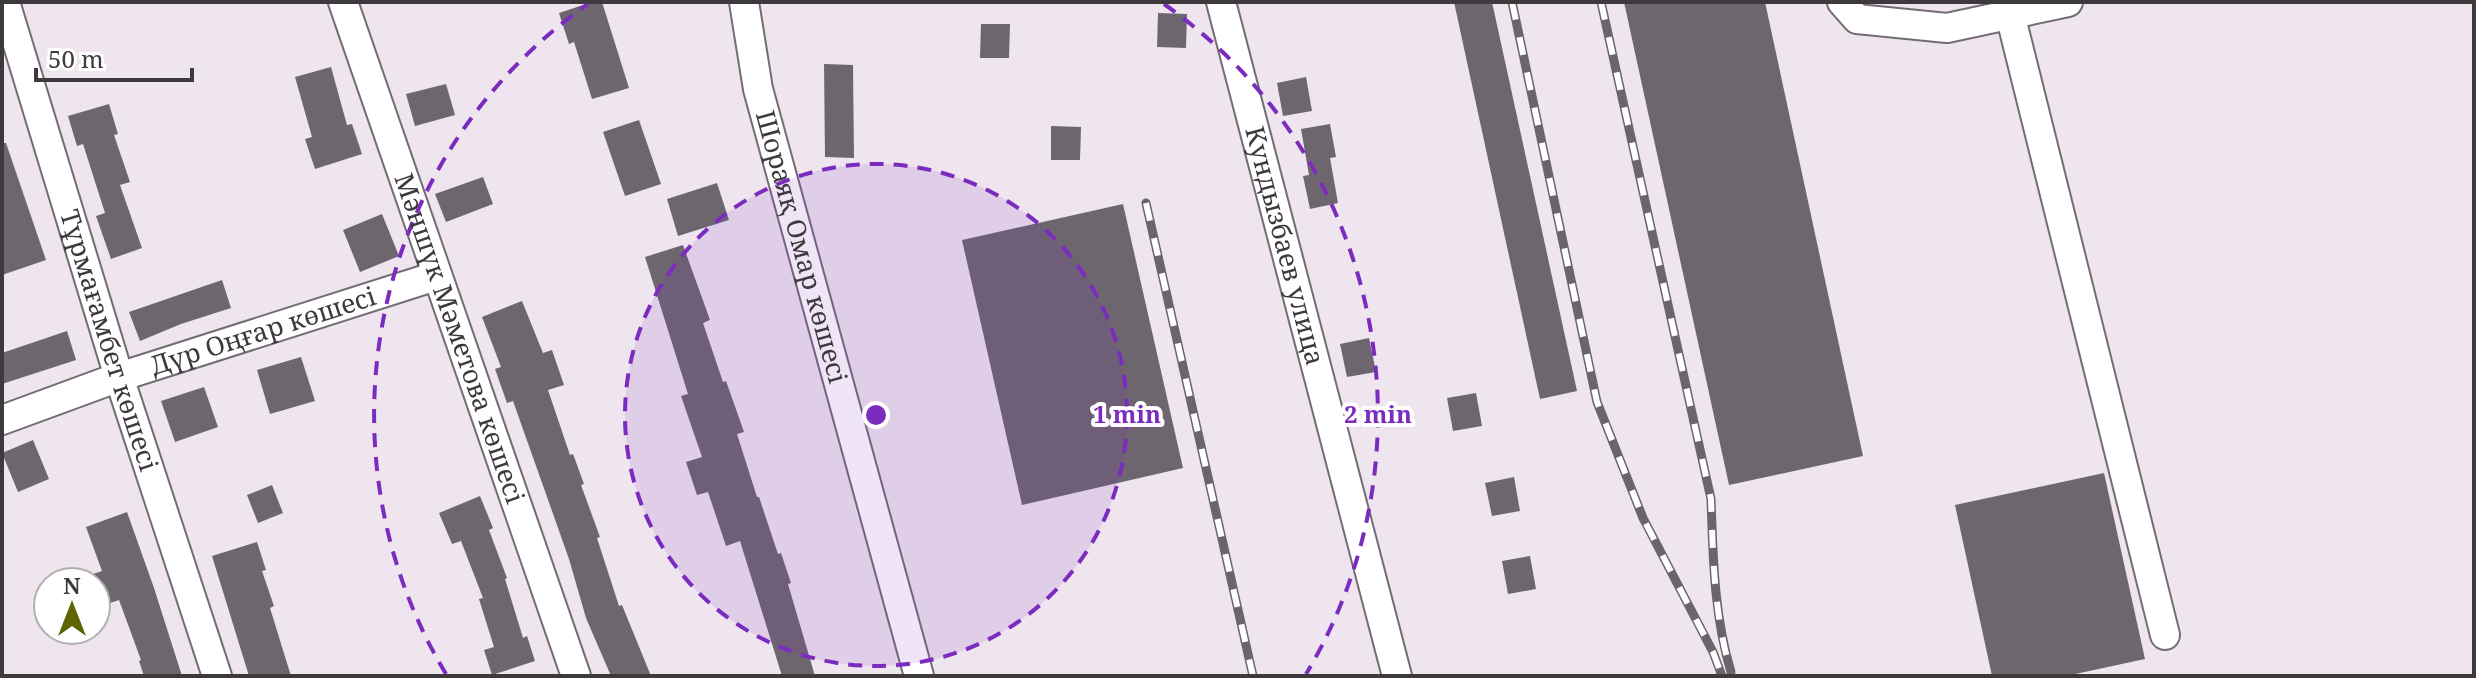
<svg xmlns="http://www.w3.org/2000/svg" width="2476" height="678" font-family="'Noto Serif',serif">
<style>
.building{fill:#6e666e}
.lines{fill:none;stroke-linecap:round;stroke-linejoin:round}
.minor-casing{stroke:#736c74;stroke-width:32}
.minor{stroke:#fff;stroke-width:28}
.rail-casing{stroke:#6a656a;stroke-width:9}
.rail{stroke:#fff;stroke-width:6;stroke-dasharray:18;stroke-linecap:butt}
.ring{fill:none;stroke:#7b2cbf;stroke-width:4;stroke-dasharray:14 10}
.labels{text-anchor:middle;stroke-width:8;stroke-linejoin:round;paint-order:stroke}
.street-label{font-size:26px;fill:#3d393d;stroke:#fff}
.centre{fill:#7b2cbf;stroke:#fff;stroke-width:4}
.ring-label{font-size:24px;text-anchor:middle;font-weight:bold;fill:#7b2cbf;stroke:#fff;stroke-width:8;stroke-linejoin:round;paint-order:stroke}
</style>
<rect width="100%" height="100%" fill="#eee5ee"/>
<g class="building">
<polygon points="592,2 602,2 629,88 592,99 574,42 569,44 559,13"/>
<polygon points="1454,2 1492,2 1577,391 1540,399"/>
<polygon points="1624,2 1765,2 1863,456 1729,485"/>
<polygon points="1158,13 1187,14 1186,48 1157,47"/>
<polygon points="981,24 1010,24 1009,58 980,58"/>
<polygon points="824,64 853,65 854,158 825,157"/>
<polygon points="331,67 347,125 352,124 362,154 315,169 305,139 312,137 295,77"/>
<polygon points="1306,77 1312,111 1283,116 1277,83"/>
<polygon points="446,84 455,115 415,126 406,94"/>
<polygon points="109,104 118,134 114,135 130,182 120,185 142,248 111,259 96,216 105,213 83,144 77,146 68,116"/>
<polygon points="639,120 661,184 625,196 603,132"/>
<polygon points="1330,124 1336,157 1330,158 1338,203 1310,209 1303,176 1309,175 1301,129"/>
<polygon points="1051,126 1081,127 1080,160 1051,160"/>
<polygon points="2,143 6,143 46,260 2,275"/>
<polygon points="483,177 493,204 446,222 435,194"/>
<polygon points="717,183 729,220 678,236 667,199"/>
<polygon points="1123,204 1183,468 1022,505 962,240"/>
<polygon points="382,214 399,256 360,272 343,230"/>
<polygon points="683,245 710,320 703,323 723,382 726,381 744,432 737,434 757,497 759,497 778,554 781,553 791,583 788,584 815,676 782,676 740,541 726,546 708,492 697,495 686,462 702,457 681,396 688,394 645,257"/>
<polygon points="222,280 231,308 181,324 140,341 129,312"/>
<polygon points="522,301 543,353 552,350 564,385 548,390 570,455 573,454 584,484 581,485 600,537 597,538 619,606 622,605 651,676 611,676 586,618 569,559 513,401 507,403 495,369 501,367 482,317"/>
<polygon points="67,331 76,360 2,384 2,353"/>
<polygon points="1369,338 1376,372 1347,377 1340,344"/>
<polygon points="301,357 315,401 270,414 257,370"/>
<polygon points="204,387 218,427 175,442 161,401"/>
<polygon points="1476,393 1482,426 1453,431 1447,398"/>
<polygon points="33,440 49,479 18,492 2,453"/>
<polygon points="2104,473 2145,659 2066,676 1992,676 1955,505"/>
<polygon points="1514,477 1520,511 1492,516 1485,483"/>
<polygon points="272,485 283,513 258,523 247,495"/>
<polygon points="480,496 493,528 489,530 507,578 505,579 523,638 527,636 535,661 492,675 484,650 494,647 479,599 483,598 461,541 452,544 439,513"/>
<polygon points="127,512 154,588 182,676 144,676 139,661 141,660 119,600 104,605 93,574 102,571 86,527"/>
<polygon points="257,542 266,570 262,571 274,606 270,608 291,676 249,676 212,556"/>
<polygon points="1530,556 1536,589 1508,594 1502,561"/>
</g>
<g class="lines">
<defs>
<g id="minor">
<path id="s1" d="M 5,2 L 119,377 L 217,676"/>
<path id="s2" d="M 343,2 L 576,676"/>
<path id="s3" d="M 744,2 L 758,89 L 919,676"/>
<path id="s4" d="M 1221,2 L 1397,676"/>
<polyline points="1842,2 1857,19 1947,28 2068,2"/>
<polyline points="2010,14 2165,635"/>
<path id="s5" d="M 2,420 L 119,377 L 436,276"/>
</g>
</defs>
<use href="#minor" class="minor-casing"/>
<use href="#minor" class="minor"/>
<defs>
<g id="rail">
<polyline points="1512,2 1597,402 1643,518 1713,652 1722,676"/>
<path d="M 1601,2 L 1711,499 C 1713,557 1714,616 1731,672"/>
<polyline points="1146,203 1253,676"/>
</g>
</defs>
<use href="#rail" class="rail-casing"/>
<use href="#rail" class="rail"/>
</g>
<circle cx="876" cy="415" r="251" fill="#7b2cbf" fill-opacity=".12"/>
<g class="ring">
<circle cx="876" cy="415" r="251"/>
<path d="M446 674A502 502 0 0 1 588 4M1164 4A502 502 0 0 1 1306 674"/>
</g>
<g class="labels">
<g class="street-label">
<text dy="9" stroke="none"><textPath href="#s4" startOffset="252">Кундызбаев улица</textPath></text>
<text dy="9" stroke="none"><textPath href="#s3" startOffset="252">Шораяқ Омар көшесі</textPath></text>
<text dy="9" stroke="none"><textPath href="#s5" startOffset="276">Дүр Оңғар көшесі</textPath></text>
<text dy="9" stroke="none"><textPath href="#s2" startOffset="356">Мәншүк Мәметова көшесі</textPath></text>
<text dy="9" stroke="none"><textPath href="#s1" startOffset="354">Тұрмағамбет көшесі</textPath></text>
</g>
</g>
<circle cx="876" cy="415" r="12" class="centre"/>
<g class="ring-label">
<text x="1127" y="423">1 min</text>
<text x="1378" y="423">2 min</text>
</g>
<rect width="2476" height="678" fill="none" stroke="#3d393d" stroke-width="8"/>
<g transform="translate(72 606)"><circle r="38" fill="#ffffff" stroke="#b1b0b1" stroke-width="2"/>
<path d="M0-6L14 30L0 20L-14 30Z" fill="#5d6401"/>
<text y="-12" font-size="22" font-weight="bold" text-anchor="middle" fill="#3d393d">N</text>
</g>
<path d="M36 68v12h156v-12" fill="none" stroke="#3d393d" stroke-width="4"/>
<text x="48" y="68" font-size="24" fill="#3d393d" stroke="#ffffff" stroke-width="6" paint-order="stroke">50 m</text>
</svg>
